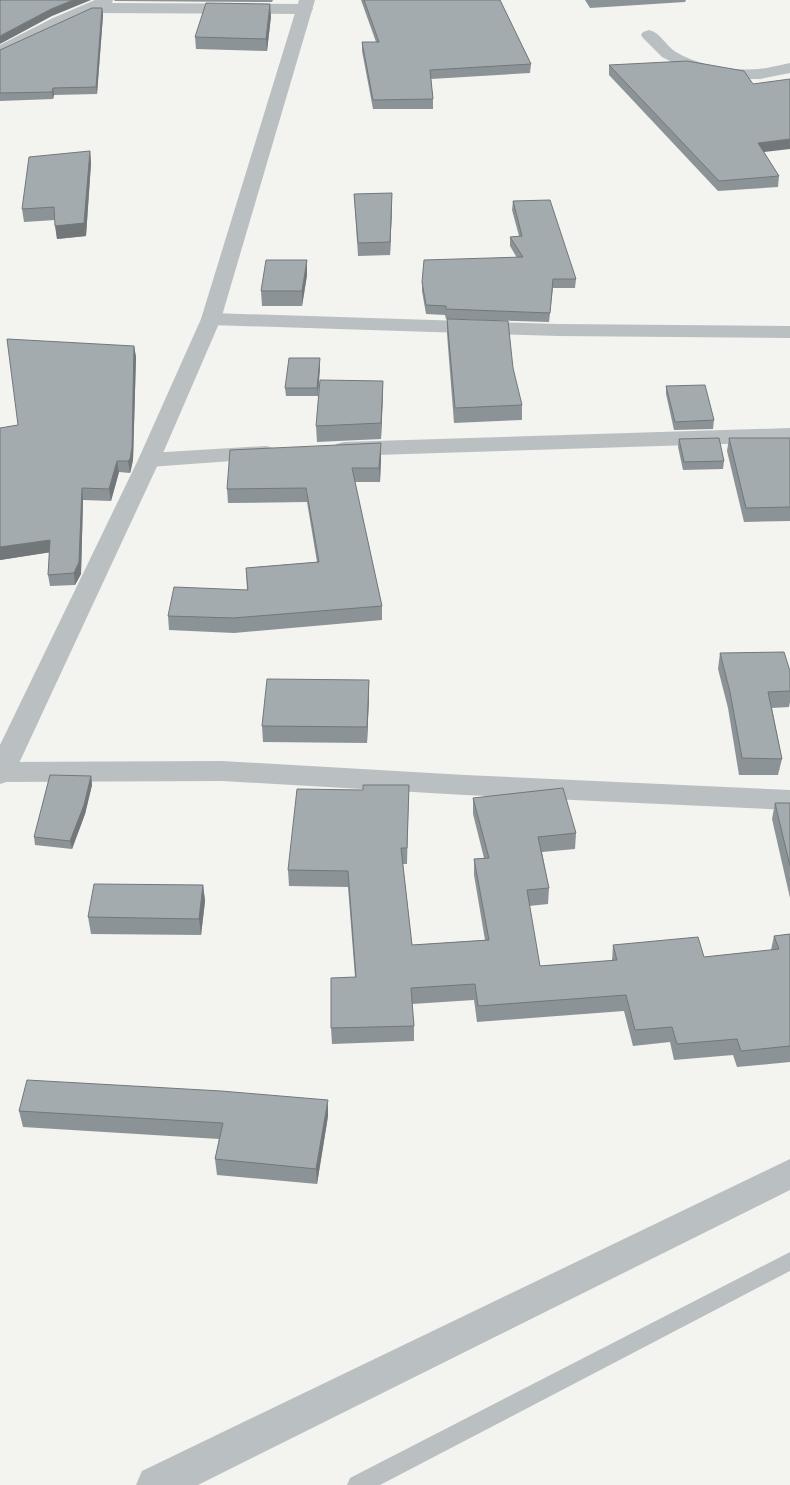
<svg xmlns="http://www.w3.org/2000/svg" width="790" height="1485" font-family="Figtree,sans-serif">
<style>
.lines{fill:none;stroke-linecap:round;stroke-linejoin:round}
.service{fill:#babfc1;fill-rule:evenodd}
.minor{fill:#babfc1;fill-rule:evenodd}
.tertiary{fill:#babfc1;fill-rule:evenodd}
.wall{fill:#8c9396}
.shaded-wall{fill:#72787a}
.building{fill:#a3abae;stroke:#72787a}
</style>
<rect width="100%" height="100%" fill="#f3f3f0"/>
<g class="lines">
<polygon class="service" points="790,1252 790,1271 380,1485 347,1485 350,1478"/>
<g class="minor">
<polygon points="95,0 113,0 112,3 305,4 311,6 313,9 311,12 305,14 92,13 0,56 0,45 53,18"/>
<path d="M 649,30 C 661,33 666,46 676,52 C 699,66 733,71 759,69 C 769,68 780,65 790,63 L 790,73 L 760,79 L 740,79 L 688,70 L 662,57 L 643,38 L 641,35 L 643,32 Z"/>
<polygon points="211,313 558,324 790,326 790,338 558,336 211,325 204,323 201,319 204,315"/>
<polygon points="790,428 790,442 344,456 336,454 333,449 336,444 344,442"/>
<polygon points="266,446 274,448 277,453 274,458 149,467 141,465 138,460 141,455 149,453"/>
<polygon points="222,761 465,775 790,790 790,810 465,795 222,781 0,782 0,762"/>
<polygon points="790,1159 790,1190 198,1485 136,1485 142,1471"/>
</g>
<polygon class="tertiary" points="299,0 315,0 221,319 160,460 14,774 10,781 0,784 0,745 138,460 201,319"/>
</g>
<g class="wall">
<polygon points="114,0 273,0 272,2 115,1"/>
<polygon points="361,0 500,0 531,64 530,73 431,79 433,99 433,109 373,109 362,51 362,42 376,42"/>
<polygon points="585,0 686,0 685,2 590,8"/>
<polygon points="102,8 103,15 97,94 54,95 53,99 0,101 0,50"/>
<polygon points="271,16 267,51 196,49 195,37"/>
<polygon points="609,65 764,152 779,176 778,187 718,191 609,75"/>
<polygon points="90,151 91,163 86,236 57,239 55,220 24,222 22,209"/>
<polygon points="354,194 392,206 390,255 358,256"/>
<polygon points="513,201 576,279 575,288 553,288 549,322 446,319 445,315 426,314 422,291 422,282 517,258 510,246 510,237 519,236 512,210"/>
<polygon points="307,260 307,275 302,306 262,306 261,291"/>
<polygon points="447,319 522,405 522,420 454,423 447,334"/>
<polygon points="134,346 136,357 133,460 131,470 130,473 119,472 111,501 83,500 81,574 75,585 50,586 48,575 50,552 0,560 0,428 18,425"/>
<polygon points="320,366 318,396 286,396 285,388"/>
<polygon points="383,381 381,439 317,442 316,426"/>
<polygon points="666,386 714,420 713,429 674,430 666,394"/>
<polygon points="729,438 790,438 790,521 744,522 727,451"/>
<polygon points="679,439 724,461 723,469 683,470 678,447"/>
<polygon points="381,457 380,482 355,482 382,606 382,620 234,633 169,630 168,616 247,590 246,568 317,562 307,502 228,503 227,489"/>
<polygon points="720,653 790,671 790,702 789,707 772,708 782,759 778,775 739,775 728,708 718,669"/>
<polygon points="369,680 369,696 367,743 263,742 262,726"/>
<polygon points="91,776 92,785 85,814 72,849 35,845 34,837"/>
<polygon points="409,785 407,864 403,864 412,945 485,940 474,875 474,859 484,858 473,814 473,798 576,833 575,849 542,852 549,888 548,904 529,906 540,966 612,961 613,945 704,957 771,950 774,936 790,934 790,1062 737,1067 733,1055 674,1060 670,1042 633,1046 624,1011 477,1022 474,1000 412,1004 414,1026 414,1041 332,1044 331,1028 355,977 348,887 289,886 288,870 363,790"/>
<polygon points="775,803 790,803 790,898 772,819"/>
<polygon points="203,885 205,901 201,935 91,934 88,917"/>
<polygon points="19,1111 328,1116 317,1184 217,1175 215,1159 219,1139 23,1127"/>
</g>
<g class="shaded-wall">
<polygon points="73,0 91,0 52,16 0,44 0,36 51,9"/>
<polygon points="270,4 271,16 267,51 266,39"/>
<polygon points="102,8 103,15 97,94 96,87"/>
<polygon points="53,88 54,95 53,99 52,92"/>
<polygon points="790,139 790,149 756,153 758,143"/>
<polygon points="90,151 91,163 86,236 57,239 55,226"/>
<polygon points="392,193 392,206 390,255 390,242"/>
<polygon points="307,260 307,275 302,306 302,291"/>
<polygon points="134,346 136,357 133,460 130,473 128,461"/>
<polygon points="320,358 320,366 318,396 317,388"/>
<polygon points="383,381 383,396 381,439 381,423"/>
<polygon points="381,443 381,457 380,482 379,468"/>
<polygon points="117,461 119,472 111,501 109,489"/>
<polygon points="82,488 83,500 81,574 75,585 74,573"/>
<polygon points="50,540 52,552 0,560 0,547"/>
<polygon points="369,680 369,696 367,743 367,727"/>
<polygon points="91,776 92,785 85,814 72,849 70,841"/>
<polygon points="203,885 205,901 201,935 199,919"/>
<polygon points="328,1100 328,1116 317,1184 316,1169"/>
</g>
<g class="building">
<polygon points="0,0 73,0 51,9 0,36"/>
<polygon points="364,0 500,0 531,64 430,70 433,99 373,100 362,42 379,42"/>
<polygon points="206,3 270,4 266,39 195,37"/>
<polygon points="92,8 102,8 96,87 53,88 52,92 0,93 0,50"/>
<polygon points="687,61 744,71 753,84 790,79 790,139 758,143 779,176 719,181 609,65"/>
<polygon points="90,151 84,223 55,226 54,207 22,209 29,157"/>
<polygon points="392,193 390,242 358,243 354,194"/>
<polygon points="550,200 576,279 553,279 550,313 446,309 446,306 426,305 422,282 424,260 523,257 510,237 522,236 513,201"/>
<polygon points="266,260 307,260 302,291 261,291"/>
<polygon points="447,319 508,321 513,368 522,405 455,408"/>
<polygon points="7,339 134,346 132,448 130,459 128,461 117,461 109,489 82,488 79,562 74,573 48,575 50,540 0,547 0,428 18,425"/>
<polygon points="289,358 320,358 317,388 285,388"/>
<polygon points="320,380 383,381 381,423 316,426"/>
<polygon points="705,385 714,420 675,422 666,386"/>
<polygon points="719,438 724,461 684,462 679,439"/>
<polygon points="729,438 790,438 790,507 746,508"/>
<polygon points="381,443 379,468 352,468 382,606 233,618 168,616 174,587 248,590 246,568 319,562 306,488 227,489 230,450"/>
<polygon points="784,652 790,671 790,691 768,692 782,759 742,758 730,692 720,653"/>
<polygon points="267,679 369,680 367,727 262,726"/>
<polygon points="50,775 91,776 84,805 70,841 34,837"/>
<polygon points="363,785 409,785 407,848 401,848 412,945 489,940 474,859 489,858 473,798 563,788 576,833 538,837 549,888 527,890 540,966 617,960 613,945 698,937 704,957 779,949 774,936 790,934 790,1046 741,1051 737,1039 677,1044 672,1027 635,1030 626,995 478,1006 475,984 411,988 414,1026 331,1028 331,978 356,977 348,871 288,870 297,789 363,790"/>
<polygon points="775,803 790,803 790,866"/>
<polygon points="94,884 203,885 199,919 88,917"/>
<polygon points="27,1080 221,1091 328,1100 316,1169 215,1159 223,1123 19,1111"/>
</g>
</svg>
